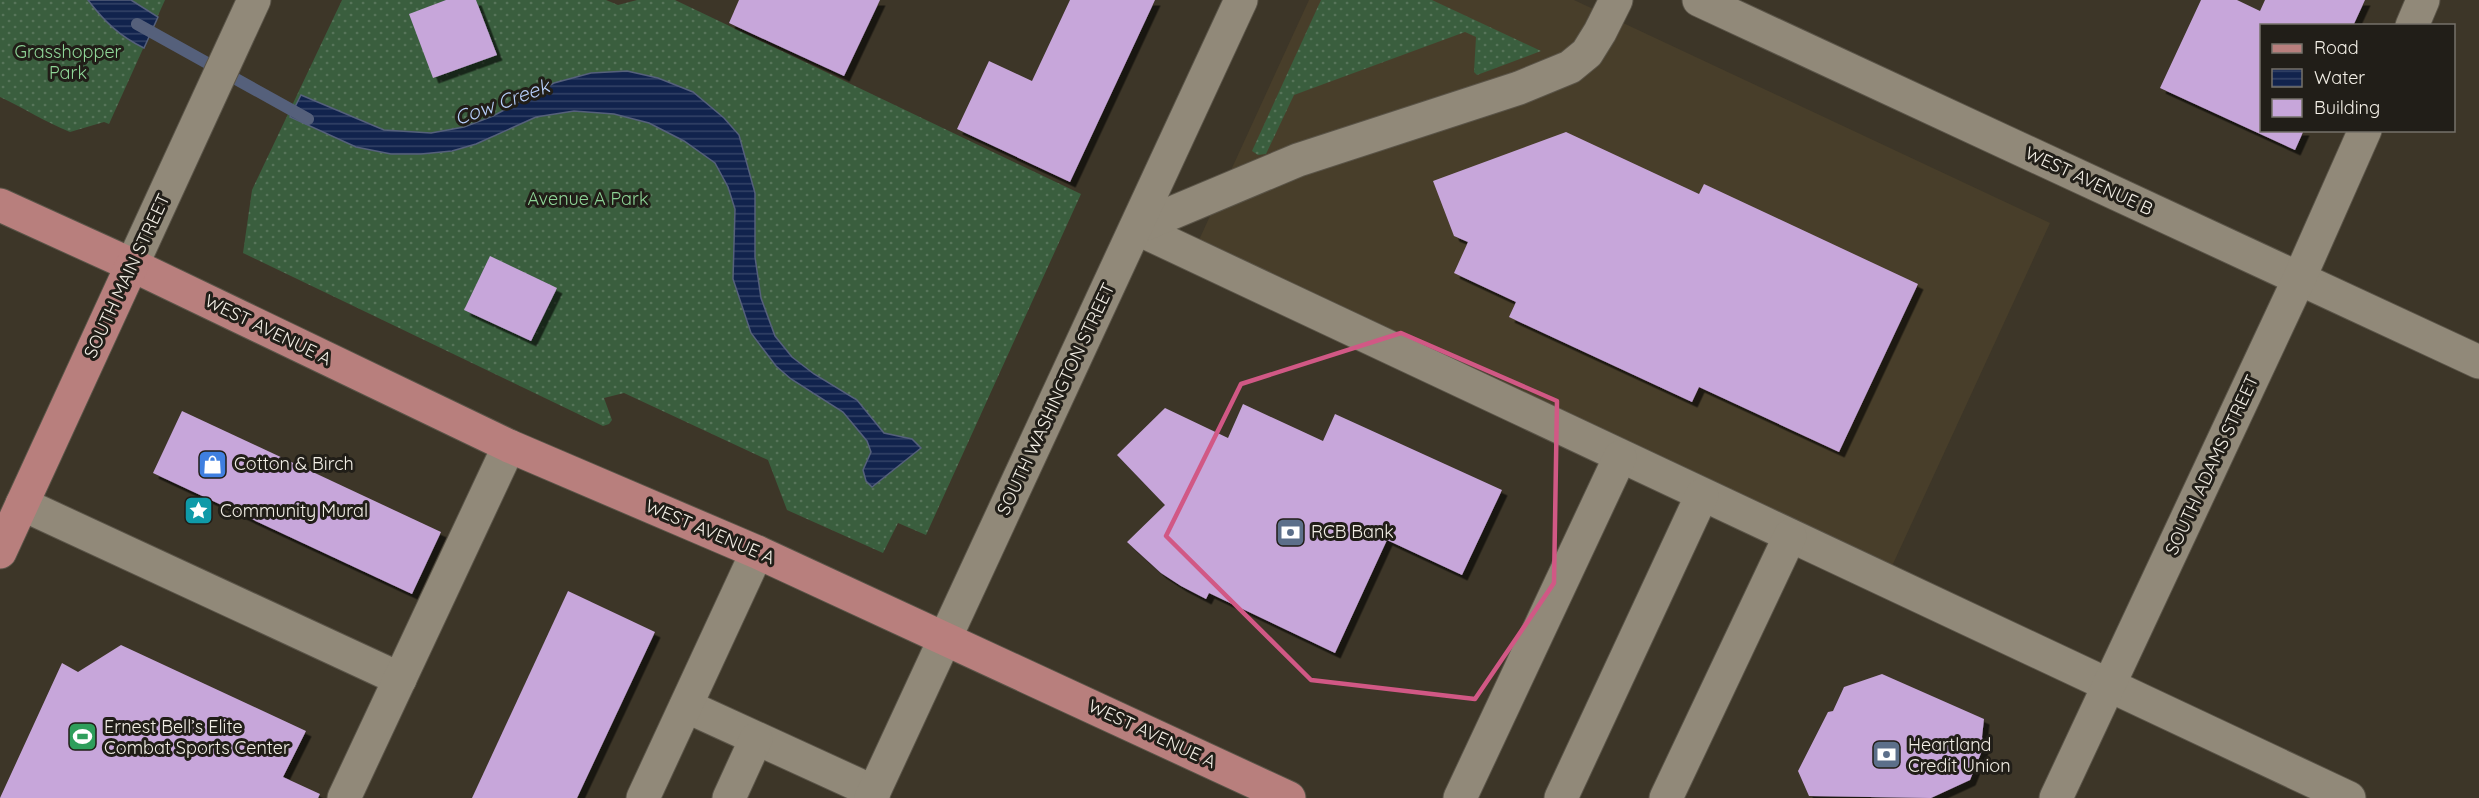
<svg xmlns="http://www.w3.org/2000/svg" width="2479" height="798" font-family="Quicksand,sans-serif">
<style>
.built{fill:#483e2a}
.grass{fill:url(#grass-dots)}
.water{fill:url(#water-rules);stroke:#55607b;stroke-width:1.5}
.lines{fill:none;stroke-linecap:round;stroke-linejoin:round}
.stream{stroke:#55607b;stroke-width:12}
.building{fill:#c7a6da;filter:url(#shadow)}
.minor-casing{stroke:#5a5448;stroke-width:35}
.major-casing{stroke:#5a5448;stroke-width:35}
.minor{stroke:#918979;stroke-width:33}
.major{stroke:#b87f7d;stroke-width:33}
.marked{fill:none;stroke:#d15885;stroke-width:4.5;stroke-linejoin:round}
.labels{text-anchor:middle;stroke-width:6;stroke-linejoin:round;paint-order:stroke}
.park-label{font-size:18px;fill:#8fd597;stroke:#211e18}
.street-label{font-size:18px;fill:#f3efe6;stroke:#211e18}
.poi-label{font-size:18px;fill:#f3efe6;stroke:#211e18;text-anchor:start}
.water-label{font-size:20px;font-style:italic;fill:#b7cefa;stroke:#211e18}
</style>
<defs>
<pattern id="grass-dots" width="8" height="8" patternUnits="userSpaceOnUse" patternTransform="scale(1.5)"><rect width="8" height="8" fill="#3a5e3e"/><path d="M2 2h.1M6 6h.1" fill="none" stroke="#57755a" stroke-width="1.8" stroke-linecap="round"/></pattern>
<pattern id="water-rules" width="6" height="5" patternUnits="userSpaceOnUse" patternTransform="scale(1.5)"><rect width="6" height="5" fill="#11234d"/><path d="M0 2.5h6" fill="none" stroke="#344367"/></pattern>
<filter id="shadow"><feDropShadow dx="5.5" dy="5.5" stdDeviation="0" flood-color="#0009"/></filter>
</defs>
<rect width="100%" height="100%" fill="#3d3628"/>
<polygon class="built" points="1309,0 1574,0 2050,223 1892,566 1199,240"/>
<g class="grass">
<path d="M 0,0 L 165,0 L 109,124 L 104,122 L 70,132 C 45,122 24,108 0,97 Z"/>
<polygon points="342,0 606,0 618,5 637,0 675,0 1081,194 926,535 898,523 883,553 787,510 768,460 624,393 604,398 612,420 609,424 603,426 243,253 252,190"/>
<polygon points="1321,0 1432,0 1541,51 1477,75 1474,72 1476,37 1465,32 1294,95 1266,154 1258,155 1252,151"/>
</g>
<g class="water">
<path d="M 88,0 L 131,0 L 158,17 L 144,48 C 119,36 104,21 88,0 Z"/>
<polygon points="627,71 658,78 693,92 724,118 739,135 755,193 755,257 761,298 775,336 792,357 814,374 857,400 884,433 912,439 921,448 872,487 866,481 863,470 871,452 867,441 843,412 791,379 776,366 751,333 733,279 735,209 728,187 715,163 684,141 649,123 614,114 574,111 536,117 476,144 452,151 421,154 391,154 356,147 290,117 301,95 384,130 431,133 464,127 493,116 554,83 591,73"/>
</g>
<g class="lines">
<polyline class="stream" points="137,24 308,119"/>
</g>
<g class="building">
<polygon points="446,0 476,0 497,55 433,78 409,14"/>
<polygon points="739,0 880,0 844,76 729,23"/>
<polygon points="1070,0 1155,0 1070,182 957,129 989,61 1032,81"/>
<polygon points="2201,0 2237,0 2260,11 2265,0 2365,0 2353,26 2262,26 2262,130 2304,130 2295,150 2160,88"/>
<polygon points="1566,132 1699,194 1704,184 1918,284 1839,452 1699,387 1692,402 1509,317 1516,302 1454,273 1468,242 1454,236 1433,181"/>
<polygon points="490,256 557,288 531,341 464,310"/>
<polygon points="1243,404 1323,441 1335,414 1502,490 1462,575 1387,540 1335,653 1209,593 1206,599 1181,586 1161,573 1127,542 1165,505 1117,455 1165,408 1228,438"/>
<polygon points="182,411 441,532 412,594 153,473"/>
<polygon points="568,591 655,632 577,798 472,798"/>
<polygon points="121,645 306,731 283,777 320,794 318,798 0,798 62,663 78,672"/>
<polygon points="1882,674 1984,719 1982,737 1984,746 1970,780 1931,798 1809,796 1798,771 1828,712 1833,711 1844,687"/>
</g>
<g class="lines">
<defs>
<g id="minor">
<polyline points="1699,0 2479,362"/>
<polyline points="2412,26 2423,0"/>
<polyline points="1136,228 2349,798"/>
<polyline points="1136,228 1298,160 1519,88 1570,67 1587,53 1600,32 1616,0"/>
<polyline points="132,265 254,0"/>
<polyline points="22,504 400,679"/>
<polyline points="686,706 874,792"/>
<polyline points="344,798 509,446"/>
<polyline points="643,798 757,552"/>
<polyline points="729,798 756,739"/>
<polyline points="871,798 1241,0"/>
<polyline points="1460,798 1620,457"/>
<polyline points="1561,798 1702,495"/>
<polyline points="1666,798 1790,536"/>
<polyline points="2056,798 2299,279 2365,130"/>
</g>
<g id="major">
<polyline points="0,205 132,265 509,446 757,552 1289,798"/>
<polyline points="0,552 132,265"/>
</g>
</defs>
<use href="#minor" class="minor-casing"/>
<use href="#major" class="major-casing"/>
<use href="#minor" class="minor"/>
<use href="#major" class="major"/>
</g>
<path class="marked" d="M 1401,333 L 1557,401 L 1554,583 L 1475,699 L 1311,680 L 1166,536 L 1241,384 Z"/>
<defs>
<symbol id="shop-square" viewBox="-11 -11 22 22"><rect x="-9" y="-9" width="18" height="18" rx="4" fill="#3f7fe0" stroke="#211e18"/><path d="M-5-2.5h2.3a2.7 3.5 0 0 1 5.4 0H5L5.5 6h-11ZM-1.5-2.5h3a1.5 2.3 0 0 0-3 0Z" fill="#fff"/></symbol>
<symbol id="sight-square" viewBox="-11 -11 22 22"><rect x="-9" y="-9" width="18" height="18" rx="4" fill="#0f9aa8" stroke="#211e18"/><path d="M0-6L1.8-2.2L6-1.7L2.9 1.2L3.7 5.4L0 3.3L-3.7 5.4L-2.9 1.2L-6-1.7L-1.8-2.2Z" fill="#fff"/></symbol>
<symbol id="bank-square" viewBox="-11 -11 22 22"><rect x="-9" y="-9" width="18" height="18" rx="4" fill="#5c6f8a" stroke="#211e18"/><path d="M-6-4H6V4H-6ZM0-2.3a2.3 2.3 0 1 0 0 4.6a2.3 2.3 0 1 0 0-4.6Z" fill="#fff"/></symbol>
<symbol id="stadium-square" viewBox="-11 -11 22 22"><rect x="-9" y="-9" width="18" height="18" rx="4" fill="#2e9e5b" stroke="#211e18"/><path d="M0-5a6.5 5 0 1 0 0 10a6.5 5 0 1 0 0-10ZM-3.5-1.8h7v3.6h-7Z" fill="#fff"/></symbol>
</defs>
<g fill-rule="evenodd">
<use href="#shop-square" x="196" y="448" width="33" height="33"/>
<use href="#sight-square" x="182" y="494" width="33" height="33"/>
<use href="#bank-square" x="1274" y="516" width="33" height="33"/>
<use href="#stadium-square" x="66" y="720" width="33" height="33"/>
<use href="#bank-square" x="1870" y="738" width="33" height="33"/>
</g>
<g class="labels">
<g class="park-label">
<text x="68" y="58">Grasshopper<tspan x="68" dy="21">Park</tspan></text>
<text x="588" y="205">Avenue A Park</text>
</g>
<g class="street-label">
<text transform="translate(2089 181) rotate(25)" y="6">WEST AVENUE B</text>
<text transform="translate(127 276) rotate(-65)" y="6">SOUTH MAIN STREET</text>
<text transform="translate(268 330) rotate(26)" y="6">WEST AVENUE A</text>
<text transform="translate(1056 399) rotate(-65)" y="6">SOUTH WASHINGTON STREET</text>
<text transform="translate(2212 465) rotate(-65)" y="6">SOUTH ADAMS STREET</text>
<text transform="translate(710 532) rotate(23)" y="6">WEST AVENUE A</text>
<text transform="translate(1152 734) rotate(25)" y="6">WEST AVENUE A</text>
</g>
<g class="poi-label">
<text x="234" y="470">Cotton &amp; Birch</text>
<text x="220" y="517">Community Mural</text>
<text x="1311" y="538">RCB Bank</text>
<text x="104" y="733">Ernest Bell’s Elite<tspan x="104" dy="21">Combat Sports Center</tspan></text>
<text x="1908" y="751">Heartland<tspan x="1908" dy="21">Credit Union</tspan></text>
</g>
<g class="water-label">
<text transform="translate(502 102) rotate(-20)" y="7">Cow Creek</text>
</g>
</g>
<rect x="2260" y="24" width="195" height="108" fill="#211e18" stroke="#75726a" stroke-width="1.5"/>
<rect x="2272" y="44" width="30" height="9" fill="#b87f7d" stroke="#75726a" stroke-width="1.5"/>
<text x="2314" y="54" font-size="18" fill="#f3efe6">Road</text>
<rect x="2272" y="69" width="30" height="18" fill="url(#water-rules)" stroke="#75726a" stroke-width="1.5"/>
<text x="2314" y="84" font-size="18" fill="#f3efe6">Water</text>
<rect x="2272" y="99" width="30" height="18" fill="#c7a6da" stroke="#75726a" stroke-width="1.5"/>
<text x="2314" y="114" font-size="18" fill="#f3efe6">Building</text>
</svg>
